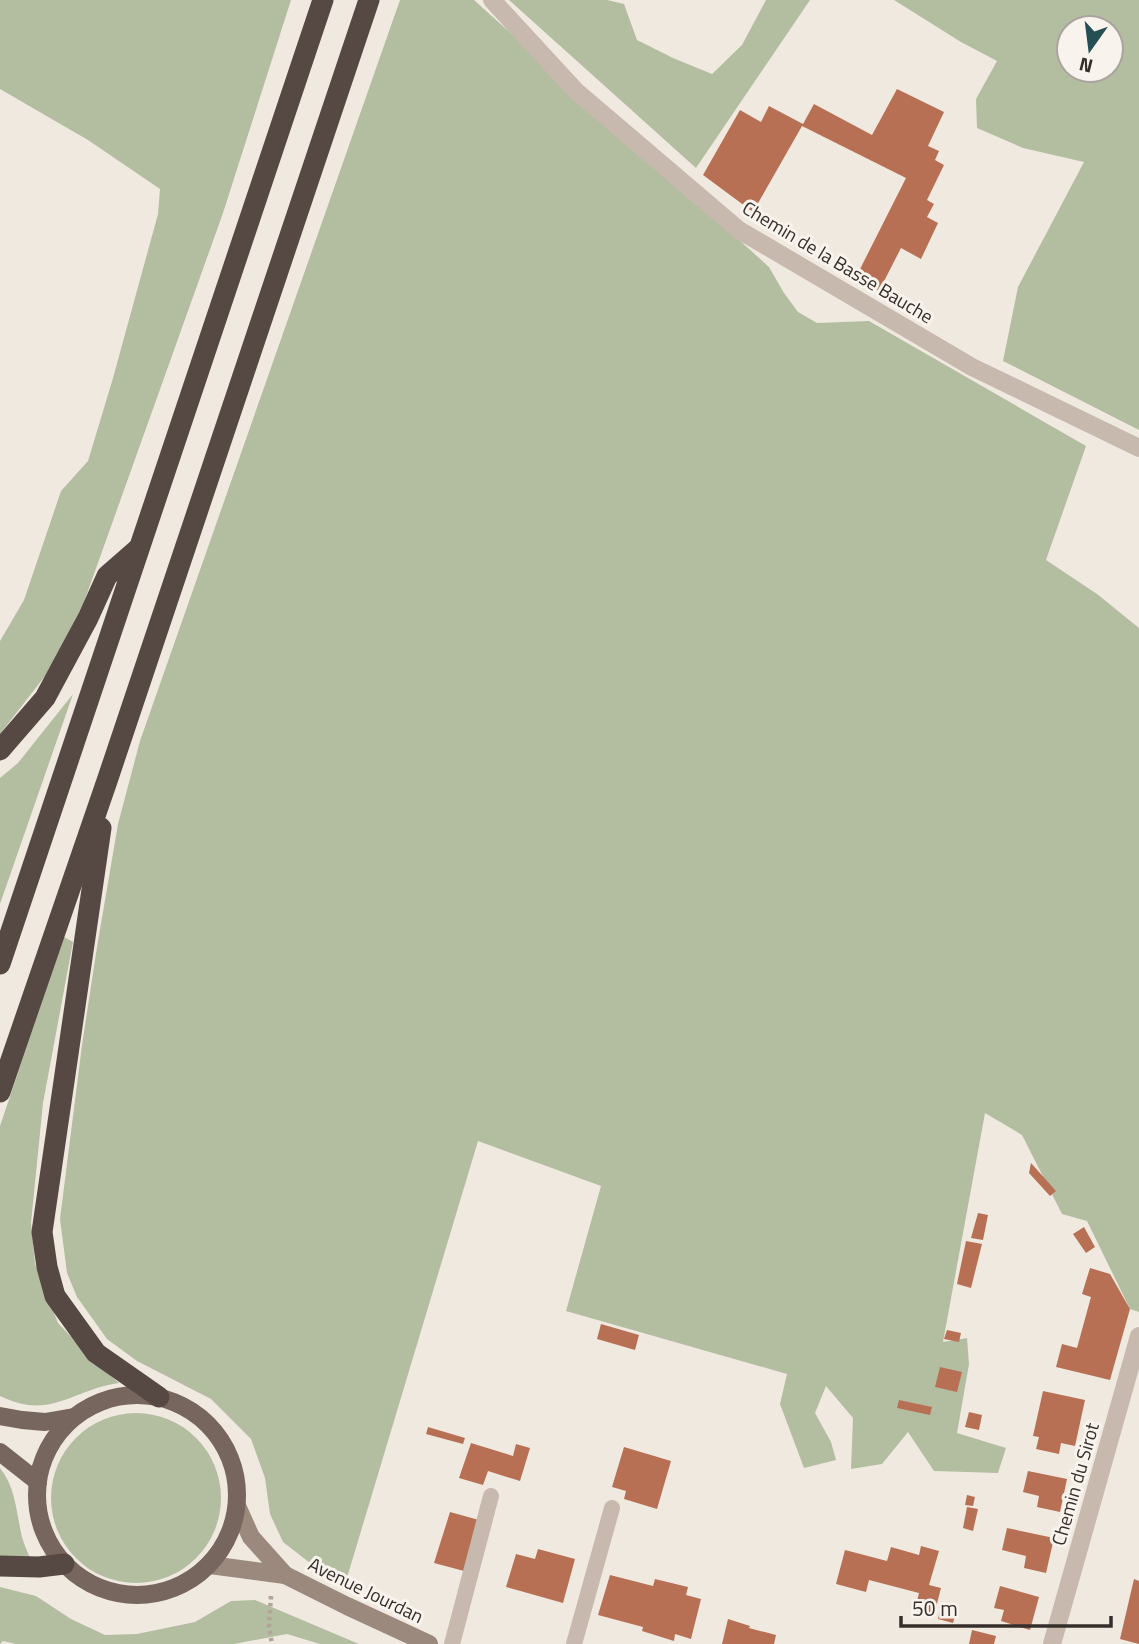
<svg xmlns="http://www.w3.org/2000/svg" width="1139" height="1644" font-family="'Titillium Web',sans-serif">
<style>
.green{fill:#b3bea1;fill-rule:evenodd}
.building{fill:#b87055}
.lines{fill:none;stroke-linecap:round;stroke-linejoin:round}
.path{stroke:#b3a497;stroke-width:4.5;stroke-dasharray:3.5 3.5;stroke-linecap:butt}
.lane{stroke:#c7b9ad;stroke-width:16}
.street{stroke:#c7b9ad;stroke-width:18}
.secondary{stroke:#9b897e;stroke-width:18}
.primary{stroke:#76665d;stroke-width:18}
.highway{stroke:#564943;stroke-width:21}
.labels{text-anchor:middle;stroke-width:6;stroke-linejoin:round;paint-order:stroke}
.street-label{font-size:19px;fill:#362e2a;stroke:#f8f3ec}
</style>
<rect width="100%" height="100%" fill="#f0e9e0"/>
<g class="green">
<polygon points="0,0 291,0 223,213 84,602 52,667 0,734 0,641 24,600 61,491 88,461 113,378 158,214 160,189 88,140 0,89"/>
<polygon points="400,0 474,0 769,267 784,293 798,312 817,323 869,321 1086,446 1046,560 1097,594 1139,628 1139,1312 1130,1309 1087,1221 1062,1214 1022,1135 985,1113 943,1342 967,1338 969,1364 957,1433 1006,1448 998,1473 934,1471 908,1432 882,1464 851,1469 853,1418 826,1386 815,1413 831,1442 836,1460 804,1468 780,1404 787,1374 566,1311 601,1186 478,1141 346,1581 310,1563 283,1542 270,1514 265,1478 251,1439 211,1399 137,1361 107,1339 77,1297 67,1273 60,1219 82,1045 97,947 118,824 140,741"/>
<polygon points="509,0 607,0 624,4 637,40 673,58 712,74 742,45 766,0 810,0 696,168"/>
<path d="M 894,0 L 1139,0 L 1139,430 L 1003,361 L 1018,287 L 1084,162 L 1023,148 L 977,128 L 976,99 L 997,61 L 961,42 ZM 1111,28 L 1111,70 L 1069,70 L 1069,28 Z"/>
<polygon points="73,694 0,904 0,778 18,763"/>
<path d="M 64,937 L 73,942 L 43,1103 L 31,1223 L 35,1264 L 58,1323 L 92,1359 L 119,1383 C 73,1389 51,1421 0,1396 L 0,1126 Z"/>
<circle cx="136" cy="1498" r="85"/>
<path d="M 0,1468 C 16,1488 16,1512 22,1537 C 24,1544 27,1551 30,1558 L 0,1562 Z"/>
<polygon points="0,1587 36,1596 71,1619 105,1635 137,1634 195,1622 231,1601 255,1600 359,1644 320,1644 287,1634 234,1644 16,1644 3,1641 0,1644"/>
</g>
<g class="building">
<polygon points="897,89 944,112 928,146 939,151 935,160 944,165 927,200 934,204 927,217 938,223 921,259 901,248 879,291 856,277 906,178 802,126 753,212 703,175 740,110 761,122 769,106 803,124 814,104 872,135"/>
<polygon points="1031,1163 1056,1191 1050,1196 1029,1173"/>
<polygon points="978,1213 988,1215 983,1240 971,1238"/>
<polygon points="1084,1227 1095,1247 1086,1253 1073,1234"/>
<polygon points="966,1241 982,1244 971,1288 957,1284"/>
<polygon points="1090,1268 1110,1274 1130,1309 1110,1380 1056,1367 1062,1344 1077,1348 1091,1297 1082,1294"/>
<polygon points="601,1324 639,1335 635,1350 597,1339"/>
<polygon points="947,1330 961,1333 959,1342 944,1339"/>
<polygon points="940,1367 962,1372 957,1392 935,1387"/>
<polygon points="1043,1391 1085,1400 1075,1446 1061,1443 1059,1454 1036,1449 1039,1437 1033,1436"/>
<polygon points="899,1400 932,1407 930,1415 897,1408"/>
<polygon points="969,1412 982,1415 979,1430 965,1427"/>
<polygon points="428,1427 465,1438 463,1444 426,1434"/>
<polygon points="471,1443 513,1456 516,1444 530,1448 520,1481 488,1471 483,1485 459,1478"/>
<polygon points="624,1447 671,1461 657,1509 624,1499 626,1491 612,1487"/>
<polygon points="1028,1471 1067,1479 1060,1512 1037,1507 1039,1496 1023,1492"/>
<polygon points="967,1495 975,1497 973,1506 965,1505"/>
<polygon points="967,1507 978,1509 973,1531 963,1528"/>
<polygon points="450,1512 479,1520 464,1571 434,1563"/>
<polygon points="1007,1528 1054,1538 1046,1573 1024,1568 1026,1556 1002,1550"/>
<polygon points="921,1546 939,1551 929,1585 941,1588 934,1615 915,1609 919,1593 869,1580 866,1592 836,1584 845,1550 887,1561 891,1547 919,1555"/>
<polygon points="538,1549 575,1559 563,1603 506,1587 516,1554 535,1559"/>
<polygon points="610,1575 653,1586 655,1579 688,1587 686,1595 701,1599 691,1639 675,1634 674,1641 642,1631 643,1627 598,1615"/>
<polygon points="1134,1579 1139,1581 1139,1644 1120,1639"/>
<polygon points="1000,1586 1039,1597 1030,1630 1001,1621 1004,1610 994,1608"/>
<polygon points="942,1603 957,1608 953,1623 938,1619"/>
<polygon points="728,1619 750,1626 749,1628 776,1635 774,1644 722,1644"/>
<polygon points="972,1630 996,1636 994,1644 969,1644"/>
</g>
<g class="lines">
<polyline class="path" points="271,1596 269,1627 272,1644"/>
<g class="lane">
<polyline points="452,1644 491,1496"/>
<polyline points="574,1644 612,1508"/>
</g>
<g class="street">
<polyline points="492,0 576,91 739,230 972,367 1139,448"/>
<polyline points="1052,1644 1139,1336"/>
</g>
<g class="secondary">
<polyline points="237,1506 251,1537 285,1575"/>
<polyline points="210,1565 285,1575 347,1606 429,1644"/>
</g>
<g class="primary">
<circle cx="137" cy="1495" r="100"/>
<polyline points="0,1416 22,1420 45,1422 74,1417"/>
<polyline points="0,1452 38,1482"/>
</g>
<g class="highway">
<polyline points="0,750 45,698 88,618 107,576 139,548"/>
<polyline points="101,828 42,1232 47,1267 55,1296 96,1353 159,1397"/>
<polyline points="0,964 323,0"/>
<polyline points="0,1092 108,778 369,0"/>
<polyline points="0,1566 39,1567 64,1564"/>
</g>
</g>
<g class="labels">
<g class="street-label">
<text transform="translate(838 262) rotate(31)" y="7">Chemin de la Basse Bauche</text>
<text transform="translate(1075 1484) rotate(-74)" y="7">Chemin du Sirot</text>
<text transform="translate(366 1590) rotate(26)" y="7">Avenue Jourdan</text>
</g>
</g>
<g transform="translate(1090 49) rotate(194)"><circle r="33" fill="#f8f3ec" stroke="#aaa49e" stroke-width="2"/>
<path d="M0-5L12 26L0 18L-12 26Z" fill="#254f53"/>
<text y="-10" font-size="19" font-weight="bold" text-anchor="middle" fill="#362e2a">N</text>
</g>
<path d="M901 1616v10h210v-10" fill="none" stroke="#362e2a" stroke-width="3.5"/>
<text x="912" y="1616" font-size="21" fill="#362e2a" stroke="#f8f3ec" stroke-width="5" paint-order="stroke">50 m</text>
</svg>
